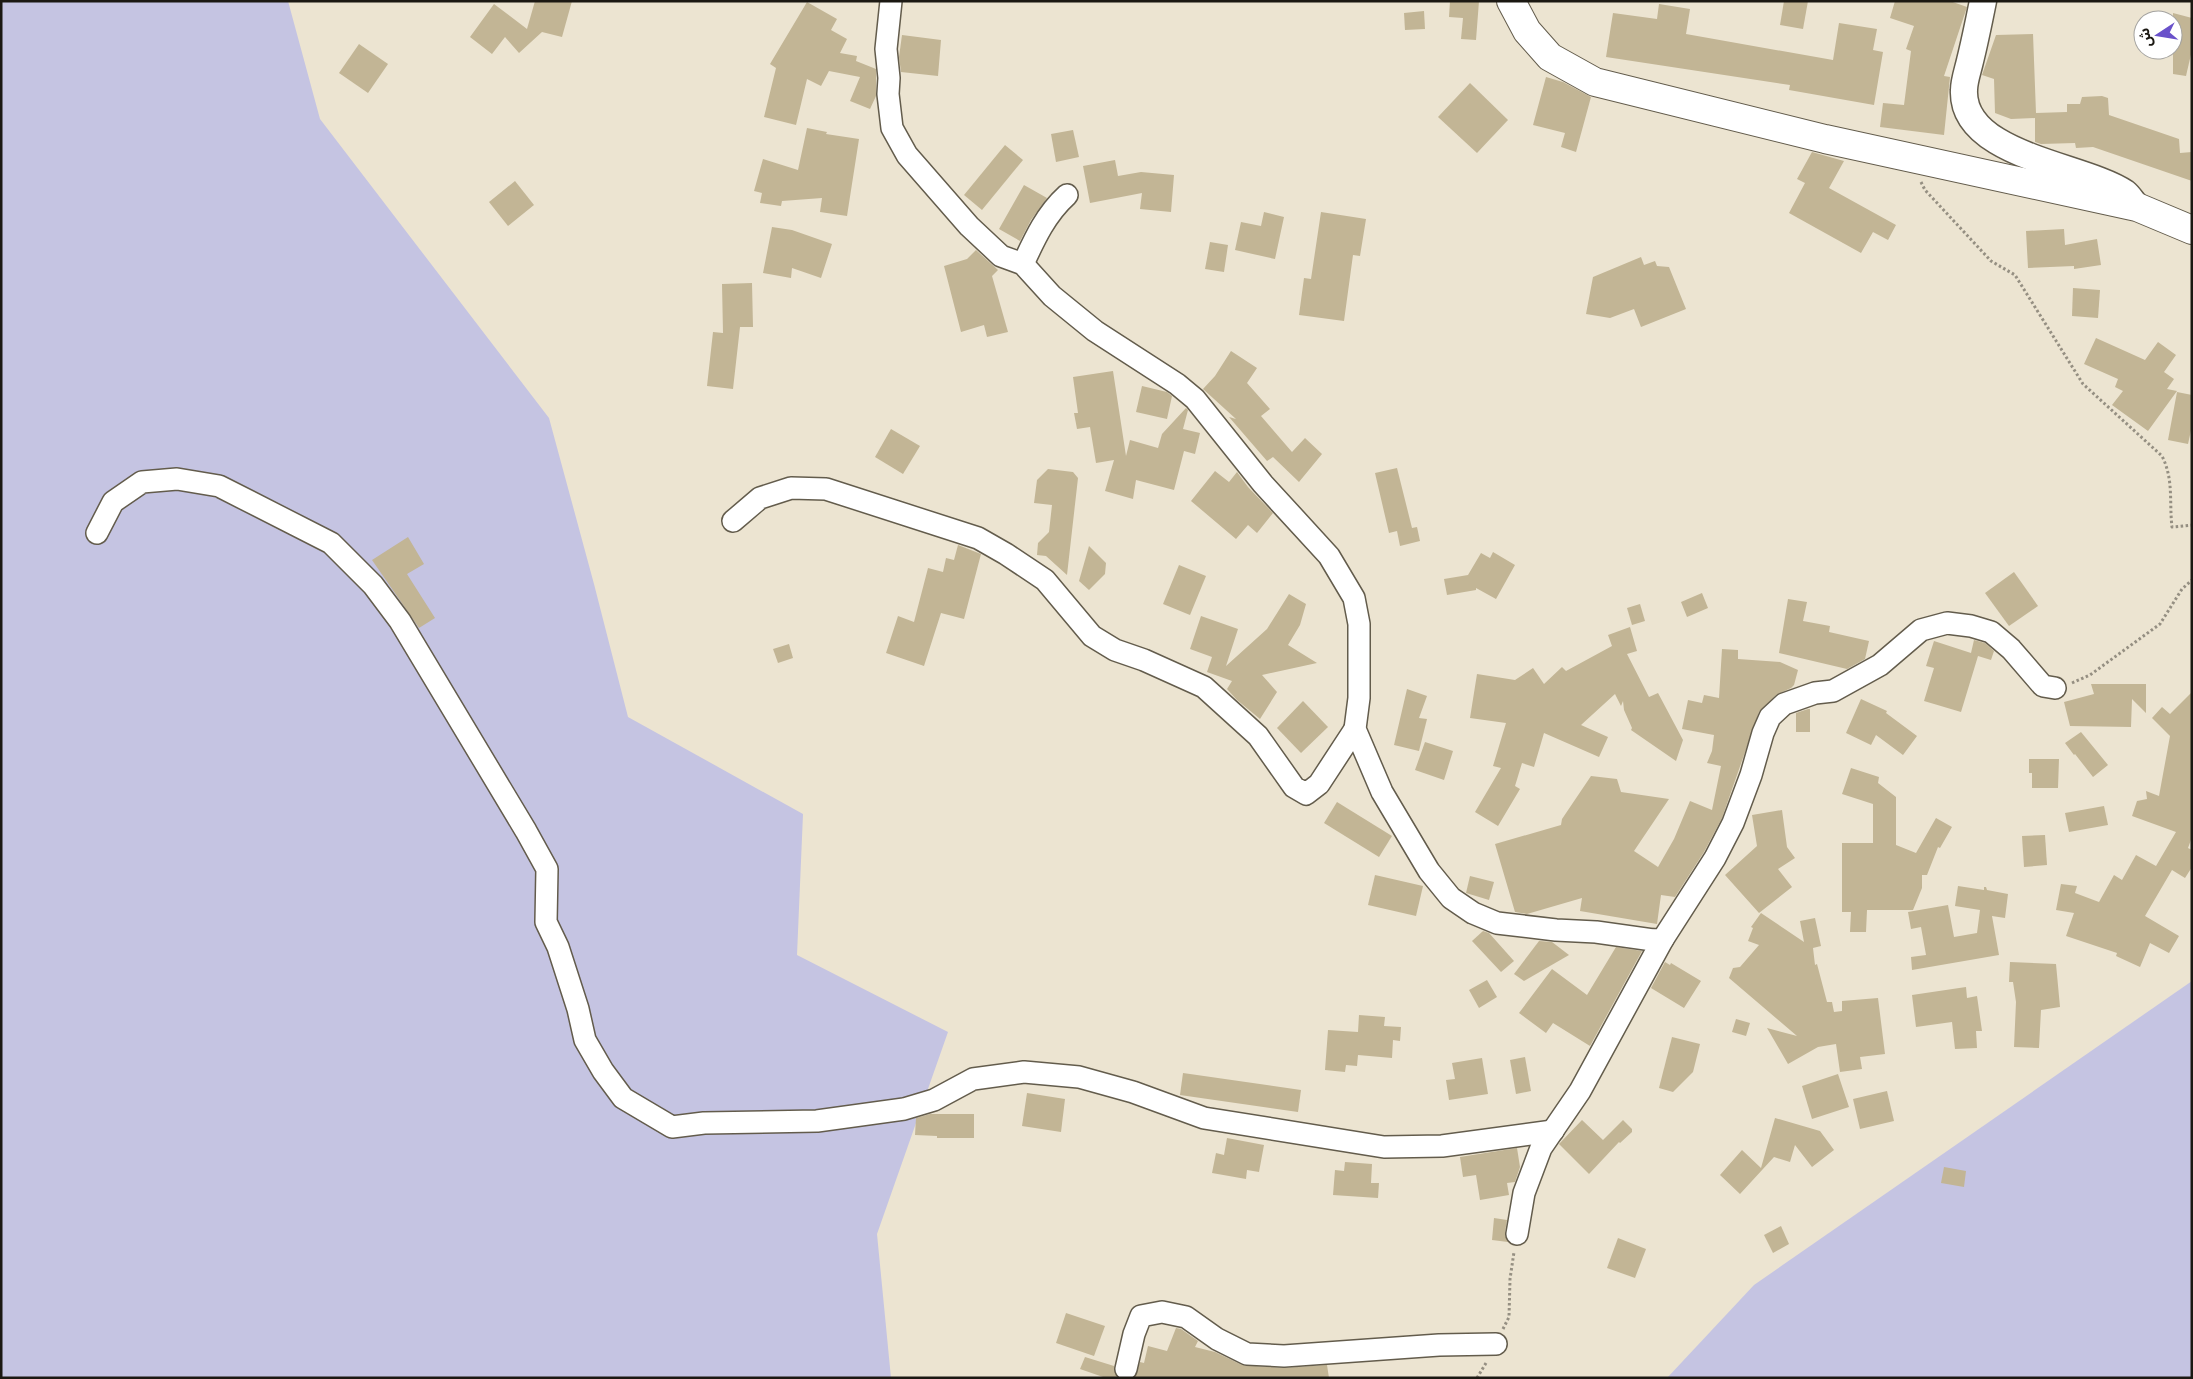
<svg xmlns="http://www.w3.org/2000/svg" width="2193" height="1379" font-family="'DM Sans','Noto Sans Arabic',sans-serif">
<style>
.green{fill:#c5c4e2}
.building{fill:#c2b595}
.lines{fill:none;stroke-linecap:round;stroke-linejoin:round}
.minor-casing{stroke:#635c4c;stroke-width:24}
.tertiary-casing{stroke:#635c4c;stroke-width:29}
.secondary-casing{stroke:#635c4c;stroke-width:30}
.path{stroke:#958f82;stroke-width:3;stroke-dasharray:2.5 2.5;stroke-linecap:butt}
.minor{stroke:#fff;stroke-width:21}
.tertiary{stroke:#fff;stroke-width:26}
.secondary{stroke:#fff;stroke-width:28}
</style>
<rect width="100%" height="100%" fill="#ece4d1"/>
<g class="green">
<polygon points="1,1 288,1 320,119 549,418 594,584 628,717 803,814 797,955 948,1032 877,1234 891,1378 1,1378"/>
<polygon points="2192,981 2192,1378 1667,1378 1754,1285"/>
</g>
<g class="building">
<polygon points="535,1 572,1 562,37 542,32 519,53 505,37 492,54 470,37 494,4 527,29"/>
<polygon points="1450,1 1479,1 1476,40 1461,39 1463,18 1449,17"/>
<polygon points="1784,1 1808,1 1803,29 1780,25"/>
<polygon points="1895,1 1950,1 1967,7 1944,76 1950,77 1944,135 1880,127 1883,103 1904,105 1911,51 1906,49 1914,26 1890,18"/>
<polygon points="807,2 837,19 831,30 847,39 840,53 857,56 856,61 876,69 876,96 870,109 850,101 860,77 829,71 821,86 807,79 796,125 764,117 776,68 770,64"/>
<polygon points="1659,4 1690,9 1686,34 1833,60 1839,23 1877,29 1873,50 1883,52 1874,105 1789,90 1790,85 1606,57 1613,13 1657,19"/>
<polygon points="1424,11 1425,29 1405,30 1404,13"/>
<polygon points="2173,13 2192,18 2192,50 2186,76 2173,74"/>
<polygon points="2033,34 2036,113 2067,112 2067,104 2080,104 2082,97 2102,96 2108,98 2109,115 2179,139 2180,153 2192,152 2192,181 2093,147 2076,148 2075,143 2041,144 2035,142 2035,118 2011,119 1995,113 1994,79 1982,75 1996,35"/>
<polygon points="902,35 941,40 938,76 901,72 899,57"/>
<polygon points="359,44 388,64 368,93 339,73"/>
<polygon points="1546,77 1563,82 1591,97 1576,152 1561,147 1565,133 1533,125"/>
<polygon points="1470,83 1508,120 1477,153 1438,117"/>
<polygon points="807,128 827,132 826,134 859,139 847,216 820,212 822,198 782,201 781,206 760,203 762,193 754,191 763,159 798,170"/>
<polygon points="1073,130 1079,157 1056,162 1051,134"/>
<polygon points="1005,145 1023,160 982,210 964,195"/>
<polygon points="1812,152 1844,161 1829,188 1896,225 1888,240 1873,232 1861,253 1789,213 1805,183 1797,179"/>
<polygon points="1115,160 1118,176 1141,172 1174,175 1171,212 1140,209 1142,193 1090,203 1083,166"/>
<polygon points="515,181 534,205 508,226 489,202"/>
<polygon points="1024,185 1047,198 1031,220 1020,241 999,229"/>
<polygon points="1264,212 1284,217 1275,259 1235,250 1241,222 1261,226"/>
<polygon points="1321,212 1366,219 1360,256 1353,255 1344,321 1299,315 1304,278 1311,279"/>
<polygon points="772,227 792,230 832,244 821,278 792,268 791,278 763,273"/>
<polygon points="2064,229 2065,245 2097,239 2101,265 2074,269 2074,266 2028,268 2026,231"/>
<polygon points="1210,242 1228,245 1224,272 1205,269"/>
<polygon points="976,250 998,270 992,276 1008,332 987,337 984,325 961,332 944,266 967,259"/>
<polygon points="1641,257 1644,265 1655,261 1657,266 1669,267 1686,309 1641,327 1634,309 1610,318 1586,314 1593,277"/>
<polygon points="752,283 753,327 740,327 733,389 707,386 713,332 723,333 722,284"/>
<polygon points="2073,288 2100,290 2098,318 2072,316"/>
<polygon points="2096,338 2145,360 2158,342 2176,355 2164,372 2174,379 2167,389 2177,391 2148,431 2112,405 2123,391 2115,387 2118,379 2084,364"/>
<polygon points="1231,351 1257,368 1247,383 1270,409 1261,416 1292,452 1305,438 1322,454 1299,482 1273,457 1267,461 1229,417 1236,419 1203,389 1215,376"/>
<polygon points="1113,371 1126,456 1130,440 1158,448 1162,434 1186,408 1188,410 1183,429 1200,433 1195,454 1184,451 1174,490 1136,480 1133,499 1105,491 1114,460 1096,463 1090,427 1077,429 1074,413 1078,413 1073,377"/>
<polygon points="1142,386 1167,392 1172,396 1167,419 1136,412"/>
<polygon points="2177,392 2192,395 2192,426 2188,444 2168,440"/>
<polygon points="891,429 920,446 903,474 875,457"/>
<polygon points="1397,468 1412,528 1417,527 1420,541 1400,546 1397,531 1389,533 1375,473"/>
<polygon points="1048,469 1073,472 1078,478 1067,575 1046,556 1037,555 1038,543 1049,532 1052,505 1034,503 1037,480"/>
<polygon points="1215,471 1229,482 1237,472 1248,487 1273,513 1257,533 1248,525 1236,539 1191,501"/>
<polygon points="408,537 424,564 407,574 435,618 419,628 372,560"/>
<polygon points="958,545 981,554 964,619 941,613 924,666 886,653 898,616 914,622 928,568 943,572 946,558 954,560"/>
<polygon points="1089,546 1106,563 1105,574 1089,590 1079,581"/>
<polygon points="1493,552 1515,565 1496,599 1476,588 1476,590 1447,595 1444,579 1468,575 1481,553 1490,558"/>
<polygon points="1179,565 1206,576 1190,615 1163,604"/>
<polygon points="2014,572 2038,606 2009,626 1985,593"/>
<polygon points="1702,593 1708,608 1687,617 1681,602"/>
<polygon points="1289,594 1306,604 1300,625 1288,645 1317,663 1262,675 1277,692 1260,719 1237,700 1227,689 1232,681 1207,672 1212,657 1190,649 1201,616 1238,629 1226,666 1267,629"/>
<polygon points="1788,599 1807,602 1803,621 1830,626 1829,632 1869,641 1865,659 1847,669 1779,653"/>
<polygon points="1640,604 1645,621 1632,625 1627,608"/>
<polygon points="1630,627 1637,651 1627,654 1649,697 1658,693 1683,740 1676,761 1631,730 1632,728 1624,710 1623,701 1621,706 1615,694 1581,725 1608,737 1599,757 1544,733 1534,767 1522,763 1515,786 1520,789 1498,826 1475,812 1501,768 1493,766 1506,723 1470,718 1477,674 1515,680 1533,668 1544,684 1562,667 1566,671 1612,646 1608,635"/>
<polygon points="1974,640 1985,643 1994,651 1991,660 1978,656 1961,712 1924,701 1934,668 1926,666 1934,641 1971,653"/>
<polygon points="789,644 793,658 778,663 773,649"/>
<polygon points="1722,649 1738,650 1738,659 1780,662 1798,670 1794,685 1791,688 1776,695 1759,712 1722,818 1704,852 1675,897 1661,895 1657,924 1580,911 1582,898 1527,914 1515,912 1495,844 1561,825 1562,819 1591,776 1617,779 1621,792 1669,799 1634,851 1658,867 1674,839 1690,801 1712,810 1721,766 1707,763 1712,751 1714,735 1682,729 1688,700 1702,703 1704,695 1719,698"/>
<polygon points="2091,684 2146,684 2146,713 2132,699 2131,727 2070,726 2064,702 2094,694"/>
<polygon points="1407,689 1427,696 1419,718 1427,719 1419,751 1394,745"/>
<polygon points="2192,692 2192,837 2188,848 2192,850 2192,867 2185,878 2172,870 2145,916 2179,936 2169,953 2150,943 2140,967 2116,956 2117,953 2066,936 2074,913 2056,910 2061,884 2077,886 2075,893 2099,902 2114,875 2122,880 2136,855 2156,866 2176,832 2132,816 2137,801 2147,799 2146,791 2159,796 2170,736 2152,718 2162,707 2170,714"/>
<polygon points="1861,699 1887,711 1886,713 1917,736 1903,755 1876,735 1871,745 1846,733"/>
<polygon points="1303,701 1328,727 1301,753 1277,728"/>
<polygon points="1808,709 1810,709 1810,732 1796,732 1796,713"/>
<polygon points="2081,732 2108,765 2093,777 2075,754 2074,755 2065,743"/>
<polygon points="1425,742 1453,751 1444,780 1415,770"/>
<polygon points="2029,759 2059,759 2058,788 2032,788 2032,773 2029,773"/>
<polygon points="1851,768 1879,777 1878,783 1896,797 1896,845 1916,853 1936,818 1952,827 1940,848 1938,847 1927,875 1922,875 1922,888 1913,910 1867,910 1866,932 1850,932 1851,912 1842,912 1842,843 1873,843 1873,804 1842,794"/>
<polygon points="1337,802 1392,836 1379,857 1324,823"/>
<polygon points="2104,806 2108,825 2069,832 2065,813"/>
<polygon points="1782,810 1787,847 1795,858 1778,869 1792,887 1759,913 1725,875 1757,846 1752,815"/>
<polygon points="2045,835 2047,865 2024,867 2022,836"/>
<polygon points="1375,875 1423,886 1416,916 1368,905"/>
<polygon points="1470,876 1494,882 1489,900 1466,893"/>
<polygon points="1958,886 1984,890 1984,887 1986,887 1987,890 2008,894 2005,918 1992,916 1999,955 1912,970 1911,957 1926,955 1921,927 1911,929 1908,912 1948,905 1954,937 1977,933 1980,910 1955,906"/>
<polygon points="1761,913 1804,942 1800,921 1815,918 1821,946 1813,948 1815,965 1817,964 1827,1002 1832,1002 1834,1012 1842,1011 1842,1001 1878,998 1885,1054 1860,1057 1862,1069 1840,1072 1836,1044 1818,1047 1788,1064 1767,1028 1797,1036 1729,978 1733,968 1740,967 1759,945 1748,941 1753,928 1751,927"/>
<polygon points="1483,931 1489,933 1514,961 1501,972 1472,941"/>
<polygon points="1539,941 1552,942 1569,955 1524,981 1514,974"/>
<polygon points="1616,947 1642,951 1590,1046 1553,1023 1546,1033 1519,1013 1552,969 1587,995"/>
<polygon points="1665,962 1670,965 1671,963 1701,981 1684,1008 1651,988"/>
<polygon points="2010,962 2056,964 2060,1007 2041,1010 2039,1048 2014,1047 2016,1002 2013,982 2009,982"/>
<polygon points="1487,980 1497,997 1479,1008 1469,990"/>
<polygon points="1966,987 1967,998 1977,996 1982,1031 1976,1031 1977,1048 1955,1049 1952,1022 1916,1027 1912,995"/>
<polygon points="1359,1015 1385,1017 1384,1026 1401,1027 1400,1041 1393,1040 1392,1058 1358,1055 1357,1066 1346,1065 1345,1072 1325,1070 1328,1030 1358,1032"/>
<polygon points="1736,1019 1750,1023 1746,1036 1732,1032"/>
<polygon points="1672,1037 1700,1044 1693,1072 1673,1092 1659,1088"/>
<polygon points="1525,1057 1531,1091 1516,1094 1510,1060"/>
<polygon points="1482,1058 1488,1094 1449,1100 1446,1080 1455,1079 1452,1063"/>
<polygon points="1183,1073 1301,1090 1298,1112 1180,1095"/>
<polygon points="1838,1074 1849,1107 1812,1119 1802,1086"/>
<polygon points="1887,1091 1894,1121 1860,1129 1853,1099"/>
<polygon points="1027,1093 1065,1099 1061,1132 1022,1126"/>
<polygon points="930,1114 974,1114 974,1138 937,1138 937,1136 915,1135 916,1118"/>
<polygon points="1775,1118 1820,1131 1834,1150 1812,1167 1795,1145 1790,1162 1774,1157 1740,1194 1720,1175 1742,1150 1761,1168"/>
<polygon points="1582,1120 1603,1140 1623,1120 1632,1129 1632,1132 1620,1143 1619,1142 1589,1174 1559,1144"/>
<polygon points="1227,1138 1264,1145 1259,1172 1247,1170 1246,1179 1212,1173 1216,1153 1224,1155"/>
<polygon points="1517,1148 1520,1167 1515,1182 1507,1183 1509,1195 1480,1200 1476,1175 1463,1177 1460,1157"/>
<polygon points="1345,1162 1372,1164 1371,1183 1379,1183 1378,1198 1333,1195 1335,1170 1344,1171"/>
<polygon points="1944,1167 1966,1171 1964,1187 1941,1183"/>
<polygon points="1494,1218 1507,1220 1505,1232 1508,1242 1492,1240"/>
<polygon points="1781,1226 1789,1244 1773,1253 1764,1235"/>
<polygon points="1618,1238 1646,1249 1635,1278 1607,1268"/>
<polygon points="1066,1313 1105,1326 1094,1356 1056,1343"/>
<polygon points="1176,1328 1181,1329 1198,1341 1195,1347 1215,1352 1242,1365 1283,1368 1327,1365 1329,1378 1135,1378 1140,1362 1144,1363 1148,1346 1167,1351"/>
<polygon points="1085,1357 1114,1366 1117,1378 1106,1378 1080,1369"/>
</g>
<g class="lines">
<defs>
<g id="minor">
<polyline points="891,1 886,49 889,78 888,94 892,128 907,155 969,226 1001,256 1023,264 1052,296 1095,331 1177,384 1195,399 1263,484 1329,556 1354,598 1359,624 1359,698 1355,729 1382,792 1429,871 1451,898 1473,913 1497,923 1556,930 1596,932 1653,940 1663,939 1715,858 1733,823 1751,775 1763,733 1770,717 1784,704 1815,693 1833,691 1880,665 1921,630 1947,623 1971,626 1991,632 2011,649 2043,686 2055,688"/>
<path d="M 1023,264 C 1035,238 1046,214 1067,195"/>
<polyline points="733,521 760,498 791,488 826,489 978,538 1006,554 1045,580 1092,636 1115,650 1144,660 1204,687 1258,736 1294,787 1306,794 1319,784 1355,729"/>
<polyline points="97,533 113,502 142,482 177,479 219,486 331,543 373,585 400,621 526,831 547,869 546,922 558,947 578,1009 585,1040 603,1071 623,1098 672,1127 704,1123 817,1121 904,1109 934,1100 973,1079 1024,1072 1079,1077 1133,1092 1204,1118 1384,1147 1442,1146 1553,1131"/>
<polyline points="1517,1234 1524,1193 1541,1148 1580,1091 1663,939"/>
<polyline points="1126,1369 1134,1334 1141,1316 1162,1312 1186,1317 1217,1339 1247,1354 1284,1356 1439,1345 1496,1344"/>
</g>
<path id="tertiary" d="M 1983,1 C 1979,21 1975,41 1970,61 C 1968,70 1964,81 1964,90 C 1961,156 2084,165 2125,193 C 2129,196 2133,203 2137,207"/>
<polyline id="secondary" points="1511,1 1527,31 1550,57 1595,82 1825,139 2137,207 2192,230"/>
</defs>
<use href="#minor" class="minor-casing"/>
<use href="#tertiary" class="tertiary-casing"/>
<use href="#secondary" class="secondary-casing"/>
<g class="path">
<path d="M 1921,182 L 1925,190 L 1991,261 L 2015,275 L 2083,384 L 2162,456 C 2174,480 2169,502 2172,527 L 2192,525"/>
<polyline points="2072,683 2090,675 2160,624 2182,589 2192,580"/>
<polyline points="1503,1329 1509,1317 1510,1279 1514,1252"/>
<polyline points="1477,1378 1486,1363"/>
</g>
<use href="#minor" class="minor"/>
<use href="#tertiary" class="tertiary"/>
<use href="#secondary" class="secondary"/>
</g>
<rect width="2193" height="1379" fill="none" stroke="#1b1812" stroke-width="5"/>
<g transform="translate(2158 35) rotate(258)"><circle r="24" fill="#ffffff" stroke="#a4a3a0"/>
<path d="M0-4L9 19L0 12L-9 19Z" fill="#6951ca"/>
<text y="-8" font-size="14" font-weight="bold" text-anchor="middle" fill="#1b1812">ش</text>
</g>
</svg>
